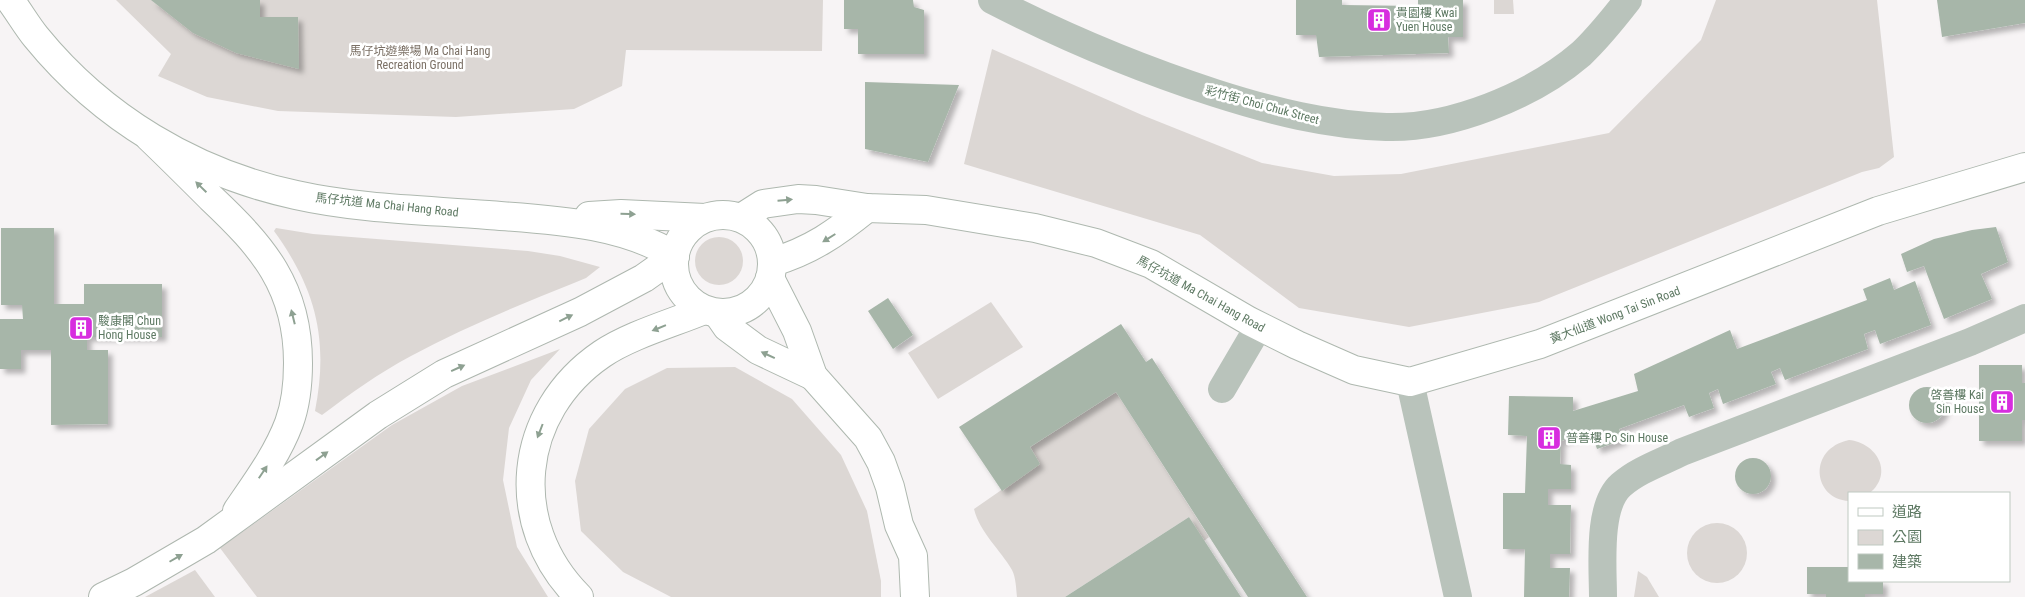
<svg xmlns="http://www.w3.org/2000/svg" width="2025" height="597" font-family="'Roboto Condensed','Noto Sans TC',sans-serif">
<style>
.green{fill:#dcd7d4}
.building{fill:#a7b6a9;filter:url(#shadow)}
.lines{fill:none;stroke-linecap:round;stroke-linejoin:round}
.major-casing{stroke:#aeb8af;stroke-width:30}
.highway-casing{stroke:#aeb7af;stroke-width:30}
.minor{stroke:#b9c3bb;stroke-width:28}
.major{stroke:#fff;stroke-width:28}
.highway{stroke:#fff;stroke-width:28}
.oneway{fill:#8ea192}
.labels{text-anchor:middle;stroke-width:5;stroke-linejoin:round;paint-order:stroke}
.poi-label{font-size:12px;fill:#5e7963;stroke:#fff;text-anchor:start}
.park-label{font-size:12px;fill:#7c7166;stroke:#fff}
.street-label{font-size:12px;fill:#5e7963;stroke:#fff}
</style>
<defs>
<filter id="shadow"><feDropShadow dx="4.5" dy="4.5" stdDeviation="2.5" flood-color="#0004"/></filter>
</defs>
<rect width="100%" height="100%" fill="#f7f4f5"/>
<g class="green">
<polygon points="116,0 823,0 822,51 626,50 622,86 574,109 456,117 278,111 207,97 158,76 171,54"/>
<polygon points="1494,0 1513,0 1514,14 1494,14"/>
<polygon points="1716,0 1877,0 1894,157 1879,168 1862,172 1539,302 1409,327 1299,308 1200,235 964,164 992,49 1142,115 1262,163 1334,176 1401,174 1609,133 1701,40"/>
<path d="M 276,228 L 313,234 L 528,251 L 560,256 L 600,267 L 586,278 L 574,283 C 519,305 463,328 411,356 C 379,373 350,394 322,415 L 315,411 C 329,340 316,289 274,231 Z"/>
<circle cx="719" cy="261" r="24"/>
<polygon points="991,302 1023,347 938,399 908,353"/>
<polygon points="560,349 531,380 509,428 503,480 517,547 548,597 257,597 220,548 392,425 462,386"/>
<polygon points="735,367 792,399 841,455 867,511 881,581 881,597 671,597 623,572 581,531 575,481 589,429 625,389 667,368"/>
<path d="M 1116,392 L 1209,537 L 1204,541 L 1189,517 L 1065,597 L 1017,597 C 1016,588 1016,578 1012,570 C 1000,549 980,533 974,509 L 1039,464 L 1030,447 Z"/>
<path d="M 1849,440 C 1877,443 1894,473 1870,493 L 1849,493 L 1849,501 C 1813,499 1807,449 1849,440 Z"/>
<circle cx="1717" cy="553" r="30"/>
<polygon points="195,570 215,597 145,597"/>
<polygon points="1638,571 1647,577 1659,597 1634,597"/>
</g>
<g class="building">
<polygon points="151,0 260,0 260,17 298,17 299,69 236,53 193,33"/>
<polygon points="844,0 913,0 914,7 924,10 924,54 858,54 858,29 844,29"/>
<polygon points="1296,0 1342,0 1342,5 1418,6 1418,0 1463,0 1463,37 1448,37 1449,53 1319,57 1316,35 1296,35"/>
<polygon points="1937,0 2025,0 2025,23 1942,37"/>
<polygon points="865,82 959,85 928,162 865,149"/>
<polygon points="1996,227 2008,262 1981,274 1992,299 1944,319 1924,266 1907,272 1901,254 1934,239 1972,230"/>
<polygon points="1,228 54,228 54,304 84,304 84,284 162,284 162,337 87,337 87,350 108,350 108,424 51,425 51,350 21,350 21,369 0,369 0,319 23,319 22,305 1,305"/>
<polygon points="1890,278 1894,290 1915,281 1931,325 1880,344 1875,330 1864,334 1868,349 1785,380 1780,368 1771,372 1776,384 1723,404 1718,389 1709,393 1714,408 1689,417 1684,405 1619,429 1623,440 1597,449 1591,431 1561,441 1560,464 1571,465 1571,489 1548,489 1548,505 1571,505 1570,554 1550,554 1550,568 1570,568 1569,597 1524,597 1525,549 1503,549 1503,493 1525,493 1527,436 1508,435 1509,396 1573,397 1573,411 1638,391 1634,374 1730,330 1737,349 1867,300 1863,289"/>
<polygon points="888,298 913,335 893,349 868,311"/>
<polygon points="1121,324 1146,362 1152,358 1307,597 1248,597 1116,392 1030,447 1040,464 1002,491 959,427"/>
<polygon points="1979,365 2022,365 2022,383 2025,383 2025,420 2022,420 2022,441 1979,441"/>
<circle cx="1927" cy="405" r="18"/>
<circle cx="1753" cy="476" r="18"/>
<polygon points="1189,517 1241,597 1065,597"/>
<polygon points="1807,567 1849,567 1849,581 1883,581 1883,594 1865,594 1865,597 1826,597 1826,594 1807,594"/>
</g>
<g class="lines">
<defs>
<g id="major">
<path d="M 10,0 C 19,12 27,26 36,37 C 102,118 194,173 296,195 C 359,209 424,210 488,215 C 551,220 620,222 675,256"/>
<circle cx="723" cy="264" r="49"/>
<polyline points="589,216 621,214 705,218"/>
<polyline points="741,218 763,204 798,199 816,200 867,208 926,210 1035,228 1096,243 1151,264 1249,321 1297,345 1354,370 1410,382 1540,344 1878,211 2025,167"/>
<path d="M 773,262 C 812,250 836,233 867,208"/>
<polyline points="770,278 797,331 813,376 868,438 881,462 890,487 899,525 913,556 915,597"/>
<polyline points="718,314 727,327 758,350 813,376"/>
</g>
<g id="highway">
<path d="M 149,137 C 170,157 190,177 211,198 C 263,247 298,287 298,363 C 298,383 296,404 289,423 C 277,455 256,483 237,511"/>
<polyline points="103,597 134,582 206,540 378,415 444,374 580,312 644,278 675,256"/>
<path d="M 579,597 C 506,524 517,412 602,354 C 630,335 673,323 704,310"/>
</g>
</defs>
<use href="#major" class="major-casing"/>
<use href="#highway" class="highway-casing"/>
<g class="minor">
<path d="M 992,0 C 1064,37 1138,68 1215,93 C 1271,111 1327,125 1386,127 C 1450,129 1532,96 1581,54 C 1598,38 1614,18 1628,0"/>
<polyline points="1410,382 1458,597"/>
<polyline points="1222,389 1259,326"/>
<path d="M 1603,597 C 1603,567 1597,506 1621,485 C 1638,470 1662,462 1682,452 L 1970,342 L 2025,318"/>
</g>
<use href="#major" class="major"/>
<use href="#highway" class="highway"/>
</g>
<defs><path id="oneway-solid" d="M-6-.8H1V-3.2L6.5 0L1 3.2V.8H-6Z" transform="scale(1.25)"/></defs>
<g class="oneway">
<use href="#oneway-solid" transform="translate(201 187) rotate(-136)"/>
<use href="#oneway-solid" transform="translate(785 200) rotate(-5)"/>
<use href="#oneway-solid" transform="translate(628 214) rotate(1)"/>
<use href="#oneway-solid" transform="translate(829 238) rotate(148)"/>
<use href="#oneway-solid" transform="translate(293 317) rotate(-104)"/>
<use href="#oneway-solid" transform="translate(566 318) rotate(-26)"/>
<use href="#oneway-solid" transform="translate(659 328) rotate(158)"/>
<use href="#oneway-solid" transform="translate(768 355) rotate(-155)"/>
<use href="#oneway-solid" transform="translate(458 368) rotate(-24)"/>
<use href="#oneway-solid" transform="translate(540 431) rotate(111)"/>
<use href="#oneway-solid" transform="translate(322 456) rotate(-36)"/>
<use href="#oneway-solid" transform="translate(263 472) rotate(-56)"/>
<use href="#oneway-solid" transform="translate(176 558) rotate(-30)"/>
</g>
<defs>
<symbol id="building-square" viewBox="-11 -11 22 22"><rect x="-9" y="-9" width="18" height="18" rx="4" fill="#d72ddf" stroke="#fff"/><path d="M-4-6H4V6H1V3H-1V6H-4ZM-2.5-4.3h1.7v1.8h-1.7ZM.8-4.3h1.7v1.8H.8ZM-2.5-1h1.7V.8h-1.7ZM.8-1h1.7V.8H.8Z" fill="#fff"/></symbol>
</defs>
<g fill-rule="evenodd">
<use href="#building-square" x="1365" y="6" width="28" height="28"/>
<use href="#building-square" x="67" y="314" width="28" height="28"/>
<use href="#building-square" x="1988" y="388" width="28" height="28"/>
<use href="#building-square" x="1535" y="424" width="28" height="28"/>
</g>
<g class="labels">
<g class="poi-label">
<text x="1396" y="17">貴園樓 Kwai<tspan x="1396" dy="14">Yuen House</tspan></text>
<text x="98" y="325">駿康閣 Chun<tspan x="98" dy="14">Hong House</tspan></text>
<text x="1984" y="399" text-anchor="end">啓善樓 Kai<tspan x="1984" dy="14">Sin House</tspan></text>
<text x="1566" y="442">普善樓 Po Sin House</text>
</g>
<g class="park-label">
<text x="420" y="55">馬仔坑遊樂場 Ma Chai Hang<tspan x="420" dy="14">Recreation Ground</tspan></text>
</g>
<g class="street-label">
<text transform="translate(1262 105) rotate(15)" y="4">彩竹街 Choi Chuk Street</text>
<text transform="translate(387 205) rotate(6)" y="4">馬仔坑道 Ma Chai Hang Road</text>
<text transform="translate(1201 294) rotate(29)" y="4">馬仔坑道 Ma Chai Hang Road</text>
<text transform="translate(1615 315) rotate(-21)" y="4">黃大仙道 Wong Tai Sin Road</text>
</g>
</g>
<rect x="1848" y="492" width="162" height="90" fill="#ffffff" stroke="#bfc9c1"/>
<rect x="1858" y="508" width="25" height="8" fill="#ffffff" stroke="#bfc9c1"/>
<text x="1892" y="517" font-size="15" fill="#5e7963">道路</text>
<rect x="1858" y="530" width="25" height="15" fill="#dcd7d4" stroke="#bfc9c1"/>
<text x="1892" y="542" font-size="15" fill="#5e7963">公園</text>
<rect x="1858" y="554" width="25" height="15" fill="#a7b6a9" stroke="#bfc9c1"/>
<text x="1892" y="567" font-size="15" fill="#5e7963">建築</text>
</svg>
